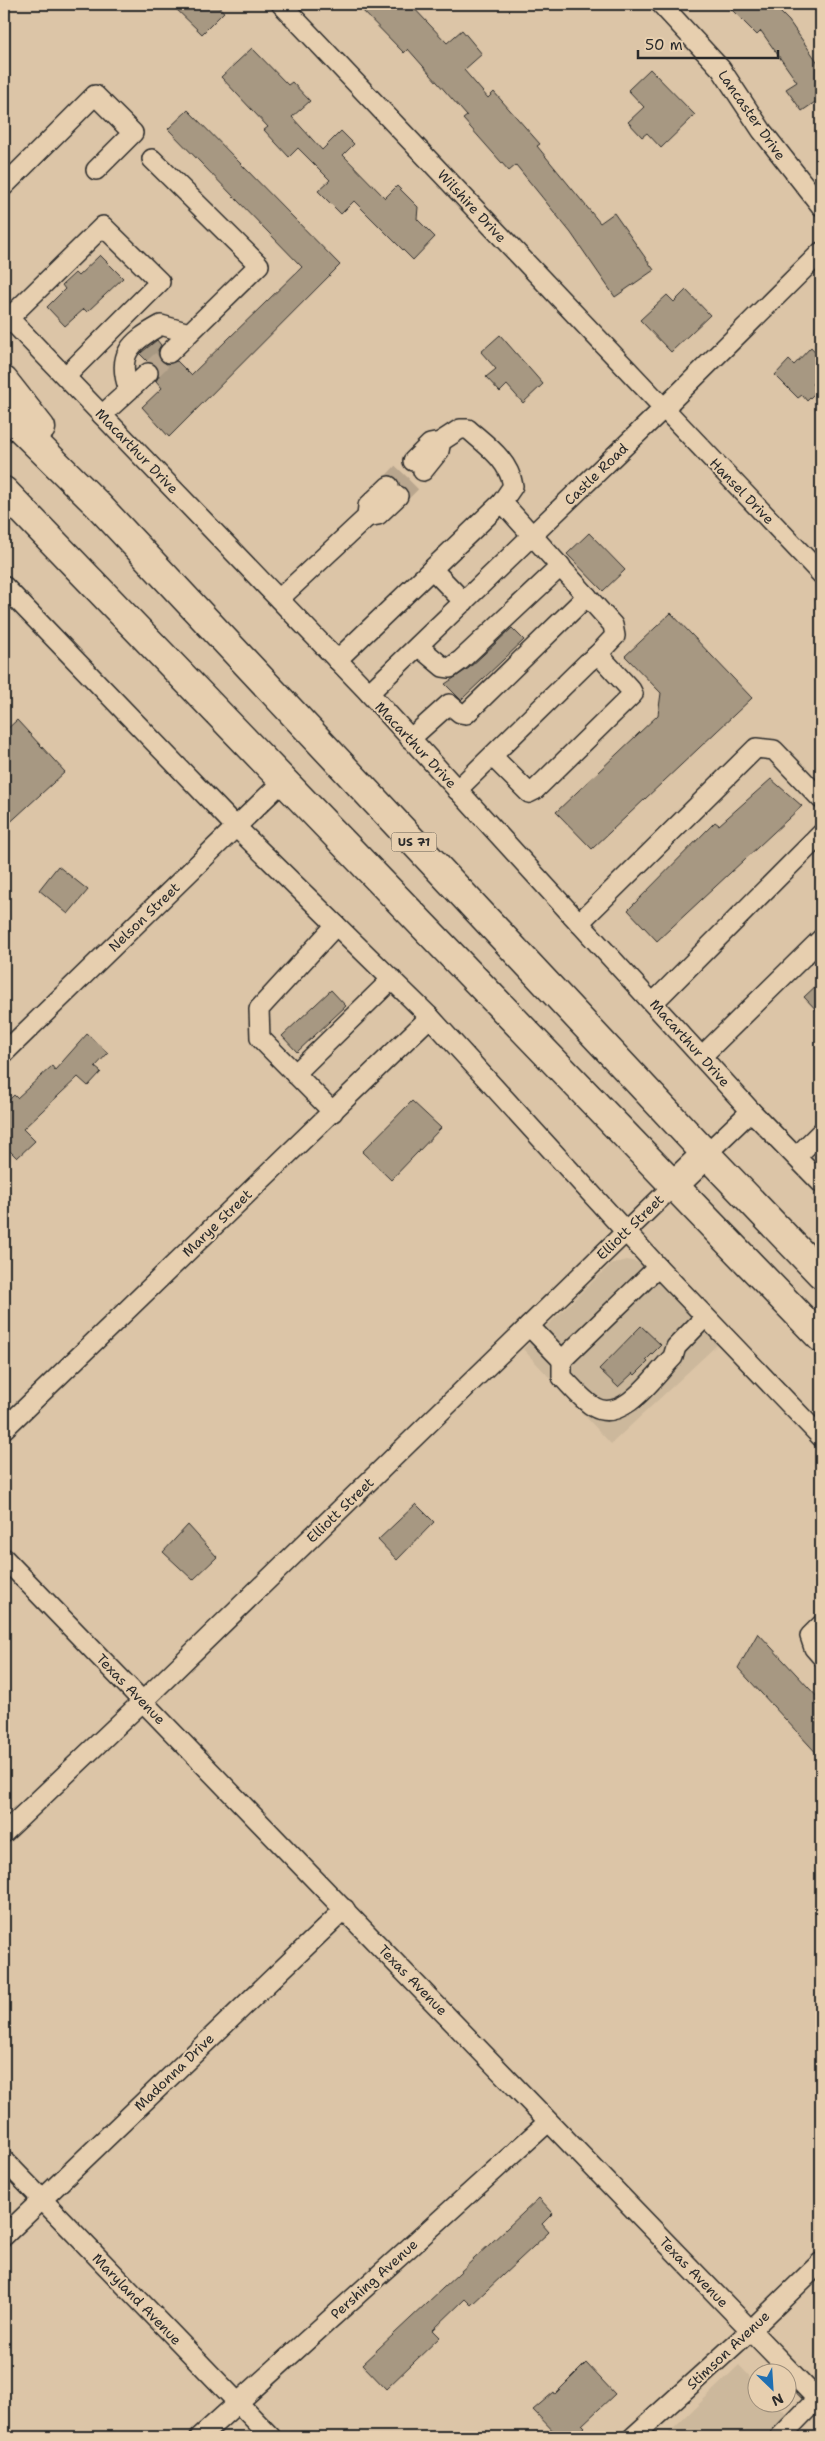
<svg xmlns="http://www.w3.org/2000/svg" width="825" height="2441" font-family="'Shantell Sans',sans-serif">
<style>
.built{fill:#ccb89c}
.building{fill:#a79882;stroke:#2b2b2b}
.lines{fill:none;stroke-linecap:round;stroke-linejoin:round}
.minor-tunnel{stroke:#b9a68e;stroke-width:19;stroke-dasharray:19 9;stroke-linecap:butt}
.minor-casing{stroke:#2b2b2b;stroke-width:22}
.highway-casing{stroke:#2b2b2b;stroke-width:31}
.minor{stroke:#e7cfaf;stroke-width:19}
.highway{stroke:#e7cfaf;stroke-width:28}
.labels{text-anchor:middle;stroke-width:4;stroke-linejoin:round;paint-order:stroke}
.shield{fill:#e7cfaf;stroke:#635c53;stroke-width:1}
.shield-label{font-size:12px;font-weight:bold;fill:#2b2b2b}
.street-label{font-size:14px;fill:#2b2b2b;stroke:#e7cfaf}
</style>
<rect width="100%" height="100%" fill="#dcc5a7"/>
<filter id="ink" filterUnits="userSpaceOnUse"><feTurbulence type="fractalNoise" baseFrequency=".02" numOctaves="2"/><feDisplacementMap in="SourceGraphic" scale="10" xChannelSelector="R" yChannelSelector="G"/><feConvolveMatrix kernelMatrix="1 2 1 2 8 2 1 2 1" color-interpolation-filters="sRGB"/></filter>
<g filter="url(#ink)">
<g class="built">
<polygon points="627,1260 638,1262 644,1267 718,1344 611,1444 523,1349 611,1264"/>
<polygon points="739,2365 757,2384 758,2404 776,2404 809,2437 665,2437"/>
</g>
<g class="building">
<polygon points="171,4 215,4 224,12 202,34"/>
<polygon points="356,4 410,4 447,43 462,30 482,54 464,70 488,98 494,92 540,144 537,146 600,223 614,213 654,270 615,297 571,233 516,165 509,171 463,119 467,116 408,49 404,53"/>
<polygon points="726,4 772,4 789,21 821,67 821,98 802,111 786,89 797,82 761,31 757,35"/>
<polygon points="252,48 288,85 292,82 310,101 292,117 322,150 341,131 354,144 343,155 385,198 397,186 418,207 417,219 435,237 413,260 354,201 341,214 318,191 330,180 298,148 289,157 264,130 268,127 221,77"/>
<polygon points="650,69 695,115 661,148 647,133 642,137 628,122 644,107 628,90"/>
<polygon points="188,110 340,265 169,437 142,407 162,388 156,381 159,376 157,366 148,362 140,354 142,352 157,340 161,345 158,350 161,360 166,364 177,361 191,375 302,267 168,129"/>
<polygon points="100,255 123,278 87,312 84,309 65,326 47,307 65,289 62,285 75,273 78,276"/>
<polygon points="686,290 710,315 671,352 640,320 667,295 674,302"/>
<polygon points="500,335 543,384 523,403 507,385 500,392 486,377 496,369 481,352"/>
<polygon points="811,347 821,358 821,375 812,384 818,390 807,401 802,395 798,398 775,375 789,360 794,365"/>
<polygon points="589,533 625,570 603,591 567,554"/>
<polygon points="671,613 752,698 592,849 556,812 658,715 661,693 625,656"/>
<polygon points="512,628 524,640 461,700 445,684 469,668"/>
<polygon points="17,720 65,772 4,828 4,732"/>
<polygon points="771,779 802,806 657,941 628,910 715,822 719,825"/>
<polygon points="58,866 88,890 68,914 39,890"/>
<polygon points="821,981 821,1015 804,997"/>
<polygon points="331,990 346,1006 297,1052 282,1036"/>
<polygon points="87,1034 108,1053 95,1067 101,1072 88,1086 78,1077 23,1129 35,1141 17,1158 4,1145 4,1105 14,1095 17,1098 52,1066 55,1070"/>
<polygon points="412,1101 441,1128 391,1180 362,1152"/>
<polygon points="641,1326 661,1345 646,1360 648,1362 635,1375 633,1373 618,1387 599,1369"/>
<polygon points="416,1504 434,1522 397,1560 378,1540"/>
<polygon points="188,1525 217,1557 193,1580 163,1552"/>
<polygon points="758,1633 821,1701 821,1758 738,1668"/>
<polygon points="539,2198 553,2213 542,2224 549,2232 471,2305 465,2299 433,2330 440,2337 386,2389 362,2364"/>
<polygon points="586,2363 615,2394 582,2425 584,2427 574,2437 559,2437 533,2410 554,2392 555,2394"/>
</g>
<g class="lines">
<g class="minor-tunnel">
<polyline points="148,373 169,353"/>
<polyline points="389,486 413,461"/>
<polyline points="398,496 423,471"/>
</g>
<defs>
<g id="minor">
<polyline points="281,4 821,574"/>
<polyline points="661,4 721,69 762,131 821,206"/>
<polyline points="152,159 259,265 169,353"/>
<polyline points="4,186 95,95 133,133 96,170"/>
<polyline points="4,313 369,693 751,1111 821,1183"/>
<polyline points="9,318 103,226 160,282 66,376"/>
<path d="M 129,390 C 116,355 130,342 161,325 L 189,333"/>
<polyline points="102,415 148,373"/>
<path d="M 413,461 L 430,444 L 440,442 L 460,429 L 468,429 C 486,445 509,460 513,486 L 502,502"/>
<polyline points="423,471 439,451 440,446"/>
<polyline points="367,517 378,515 398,496"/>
<polyline points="432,569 464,602"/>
<polyline points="4,586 236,827 430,1017 658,1267 821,1437"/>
<polyline points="279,599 367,517 368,506 389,486"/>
<polyline points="418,646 443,667 450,668 461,660 561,566"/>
<polyline points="337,660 502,502 613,625 615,636 598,654"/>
<polyline points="369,693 663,409 821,252"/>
<polyline points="410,739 449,704 460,713 466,714 587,596"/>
<polyline points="457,790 587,663 598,654 631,690 633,694 535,790 529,793 492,756"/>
<polyline points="579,923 756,748 774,750 821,799"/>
<polyline points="653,1003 821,834"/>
<polyline points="4,1053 284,780"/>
<polyline points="702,1056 821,939"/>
<polyline points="295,1074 392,979"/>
<polyline points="333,1112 260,1038 259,1009 336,925"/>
<polyline points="706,1154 751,1111"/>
<polyline points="796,1157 821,1132"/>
<polyline points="529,1326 562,1360 658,1267"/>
<path d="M 562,1360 L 562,1377 C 572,1387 582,1400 594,1407 C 623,1424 655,1375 673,1357 L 676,1347 L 705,1317"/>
<polyline points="4,1429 430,1017"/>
<polyline points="4,1558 821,2403"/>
<polyline points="821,1625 810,1636 814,1648 821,1656"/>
<polyline points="4,1833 143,1701 674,1185"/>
<polyline points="4,2160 271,2437"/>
<polyline points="4,2236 345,1909"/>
<polyline points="200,2437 548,2122"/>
<polyline points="633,2437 751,2330 821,2262"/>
<polyline points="780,2437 817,2399"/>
</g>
<g id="highway">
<polyline points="4,381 41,428"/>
<polyline points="4,412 97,504 706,1154 821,1274"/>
<polyline points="4,491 821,1338"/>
<polyline points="674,1185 706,1154"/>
</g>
</defs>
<use href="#minor" class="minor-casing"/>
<use href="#highway" class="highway-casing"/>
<use href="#minor" class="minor"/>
<use href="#highway" class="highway"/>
</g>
</g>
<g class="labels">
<rect class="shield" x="391.5" y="832.5" width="45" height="19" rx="4"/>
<g class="shield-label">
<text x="414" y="846">US 71</text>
</g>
<g class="street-label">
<text transform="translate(752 115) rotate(55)" y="5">Lancaster Drive</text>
<text transform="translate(472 206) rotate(47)" y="5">Wilshire Drive</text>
<text transform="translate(137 451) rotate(46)" y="5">Macarthur Drive</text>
<text transform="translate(596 474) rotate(-44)" y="5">Castle Road</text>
<text transform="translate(742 491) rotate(46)" y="5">Hansel Drive</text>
<text transform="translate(416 745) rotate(47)" y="5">Macarthur Drive</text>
<text transform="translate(144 917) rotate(-44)" y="5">Nelson Street</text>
<text transform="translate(690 1043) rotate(48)" y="5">Macarthur Drive</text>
<text transform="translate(217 1223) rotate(-44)" y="5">Marye Street</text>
<text transform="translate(630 1227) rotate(-44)" y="5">Elliott Street</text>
<text transform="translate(340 1510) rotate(-44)" y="5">Elliott Street</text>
<text transform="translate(131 1689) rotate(46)" y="5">Texas Avenue</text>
<text transform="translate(413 1980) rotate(46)" y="5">Texas Avenue</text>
<text transform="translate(174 2072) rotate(-44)" y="5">Madonna Drive</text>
<text transform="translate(694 2272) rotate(46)" y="5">Texas Avenue</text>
<text transform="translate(374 2279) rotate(-42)" y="5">Pershing Avenue</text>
<text transform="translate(137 2299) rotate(46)" y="5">Maryland Avenue</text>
<text transform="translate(728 2350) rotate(-43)" y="5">Stimson Avenue</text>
</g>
</g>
<rect width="825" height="2441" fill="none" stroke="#e7cfaf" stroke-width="20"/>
<rect x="10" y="10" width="805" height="2421" fill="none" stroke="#2b2b2b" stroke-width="2" filter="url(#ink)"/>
<g transform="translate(772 2388) rotate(155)"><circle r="24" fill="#e7cfaf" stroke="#9c8d7a"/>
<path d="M0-4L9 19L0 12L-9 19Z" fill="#1f6fb2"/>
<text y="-8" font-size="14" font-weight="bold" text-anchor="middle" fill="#2b2b2b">N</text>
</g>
<path d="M638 50v8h140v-8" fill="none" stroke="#2b2b2b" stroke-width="2.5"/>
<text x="645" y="50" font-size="15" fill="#2b2b2b" stroke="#e7cfaf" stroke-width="4" paint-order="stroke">50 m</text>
</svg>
